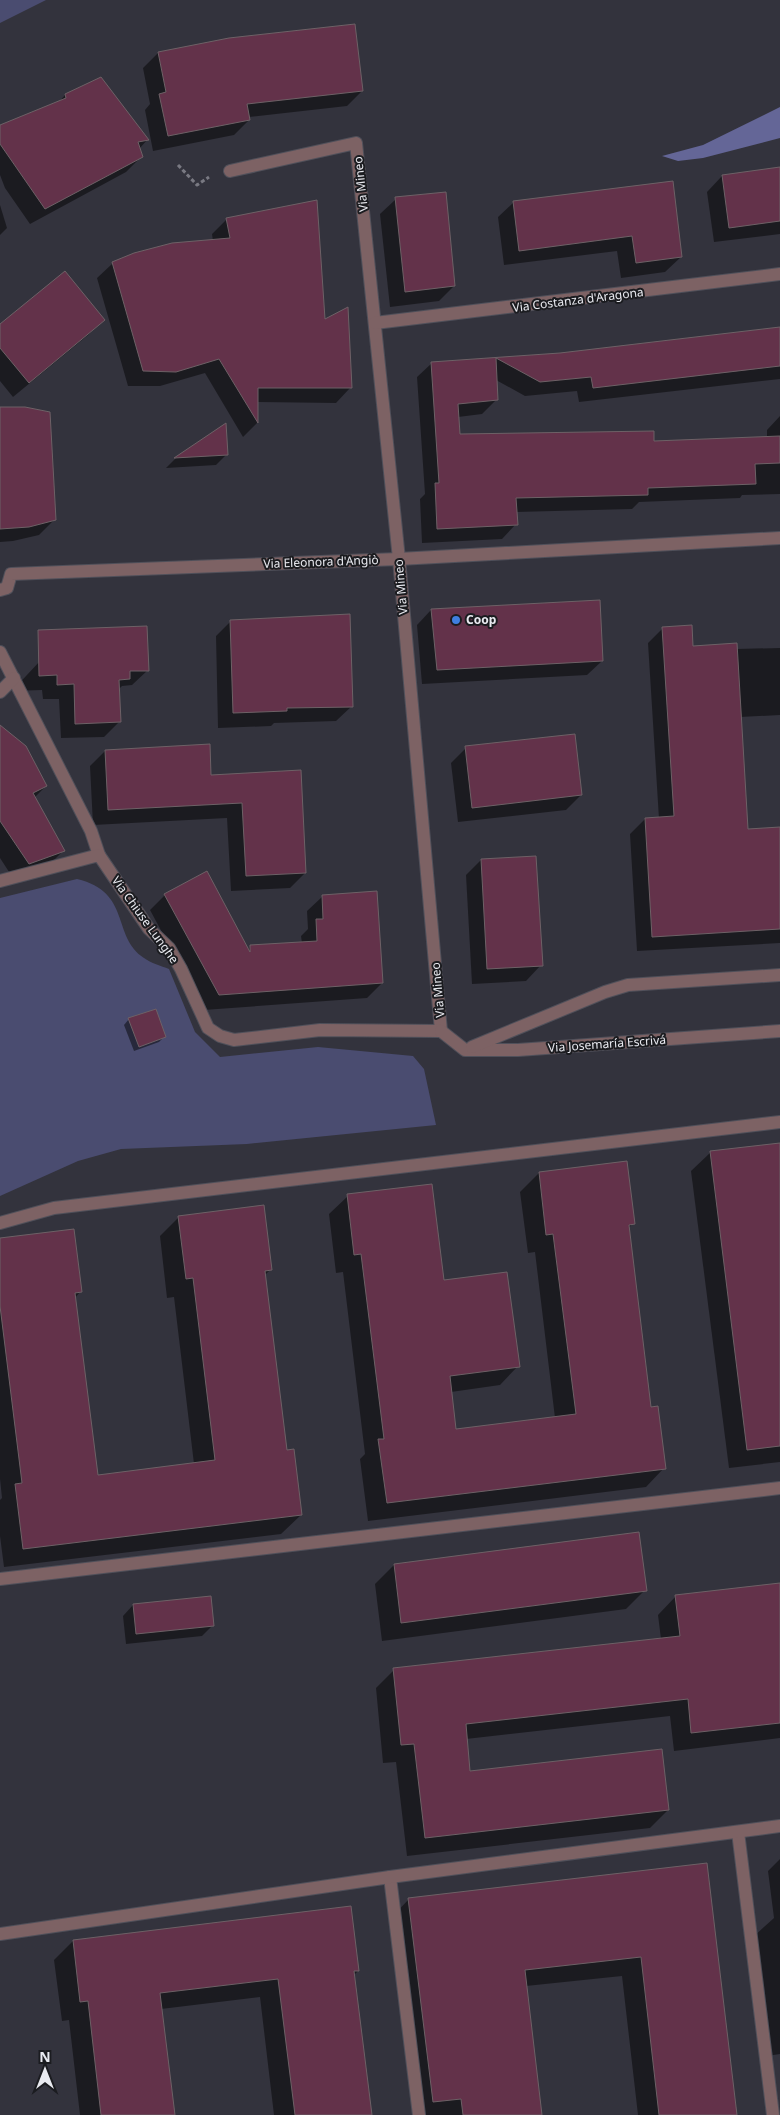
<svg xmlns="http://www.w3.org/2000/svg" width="780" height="2115" font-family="'Noto Sans',sans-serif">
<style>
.green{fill:#4a4c70}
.forest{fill:#646697}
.shadow{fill:#0007}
.building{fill:#63324a;stroke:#6d6166}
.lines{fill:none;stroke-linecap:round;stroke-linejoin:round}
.minor-casing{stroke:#50505a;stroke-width:14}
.path{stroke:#797982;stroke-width:3;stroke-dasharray:4 2.5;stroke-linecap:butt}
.minor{stroke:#7d6264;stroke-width:12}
.shop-dot{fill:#3f7fe0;stroke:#1b1c20;stroke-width:2}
.labels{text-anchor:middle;stroke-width:4;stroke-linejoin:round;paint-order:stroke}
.street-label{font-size:12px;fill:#e9eaf0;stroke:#1b1c20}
.poi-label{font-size:12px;font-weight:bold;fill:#e9eaf0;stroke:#1b1c20;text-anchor:start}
</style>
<rect width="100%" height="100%" fill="#33333d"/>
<g class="green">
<polygon points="0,0 46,0 0,23"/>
<path d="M 77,879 C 132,892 111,936 144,958 C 151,963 161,966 169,969 L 195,1032 L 220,1057 L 318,1047 L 413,1056 L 424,1069 L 436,1125 L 247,1144 L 121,1149 L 78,1161 L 0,1196 L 0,898 Z"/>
</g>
<polygon class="forest" points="780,107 780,138 703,158 678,161 662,156 703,145"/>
<g class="shadow">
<polygon points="229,39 362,91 347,106 249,117 249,120 234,135 153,151 145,110 150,104 143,68 158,53"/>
<polygon points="65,95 148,139 139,149 141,157 126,172 30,224 5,188 0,175 0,128 59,102"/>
<polygon points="780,169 780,234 714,242 707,192 722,176"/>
<polygon points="672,182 681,257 665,272 621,278 617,251 504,265 498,217 514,202"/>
<polygon points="396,199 454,286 439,301 390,307 380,214"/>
<polygon points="0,205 7,228 0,235"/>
<polygon points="227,219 324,322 350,388 336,403 257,402 257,423 243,437 205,373 160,386 128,386 97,278 112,264 135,254 213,241 212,234"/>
<polygon points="103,320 88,335 13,397 0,381 0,326"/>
<polygon points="780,328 780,379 579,402 577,391 525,396 496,380 497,399 482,414 458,417 459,435 653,443 767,438 767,430 780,416 780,494 742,495 740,498 639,502 632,509 516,512 516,524 502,539 422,543 420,499 425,494 417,377 432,363 560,354"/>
<polygon points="0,409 55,519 39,535 13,541 0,542"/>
<polygon points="225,425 227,454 216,465 166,468 175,459"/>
<polygon points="431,610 602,661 587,675 422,684 417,625"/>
<polygon points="231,621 352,706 336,721 274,723 271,726 218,728 216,636"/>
<polygon points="663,628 692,647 736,649 780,648 780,715 740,717 747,830 780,828 780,943 637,951 630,834 645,819 659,819 648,643"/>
<polygon points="54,646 148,670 132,685 122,686 118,690 119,722 104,737 61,738 59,699 43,699 42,690 12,691"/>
<polygon points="0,737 46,786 34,798 63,851 48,866 13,878 0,858"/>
<polygon points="466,748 581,795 566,810 458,822 451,763"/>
<polygon points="105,751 210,776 299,772 305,873 290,888 231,891 227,818 93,825 90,766"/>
<polygon points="481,860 541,965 526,981 472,984 466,875"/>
<polygon points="165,895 248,949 251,946 302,943 301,936 308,929 307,911 323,896 382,983 367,998 204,1010 150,910"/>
<polygon points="129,1019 164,1037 159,1042 134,1051 124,1025"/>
<polygon points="780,1144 780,1462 729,1468 691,1171 711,1152"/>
<polygon points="539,1173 633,1223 628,1229 650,1409 664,1468 646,1487 368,1521 360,1459 365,1454 343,1272 336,1273 329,1214 348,1196 442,1282 518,1366 500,1385 451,1392 455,1431 555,1418 535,1252 528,1253 520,1192"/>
<polygon points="179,1217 271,1269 264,1276 286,1451 301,1515 281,1534 4,1567 0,1536 0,1500 2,1498 0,1479 0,1239 80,1292 75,1298 96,1476 194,1464 174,1297 167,1298 160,1236"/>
<polygon points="638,1534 645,1590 626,1609 382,1641 375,1584 394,1565"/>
<polygon points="780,1585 780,1738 674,1751 670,1716 466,1739 469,1773 668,1810 650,1828 407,1856 396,1762 383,1763 376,1688 394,1670 661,1639 658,1615 676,1596"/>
<polygon points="210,1597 213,1625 202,1636 126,1644 123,1616 133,1605"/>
<polygon points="780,1859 780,2054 767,2056 753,1937 774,1918 768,1871"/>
<polygon points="706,1864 736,2115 638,2115 622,1976 526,1986 541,2115 413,2115 390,1919 409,1899"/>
<polygon points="350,1908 358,1971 354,1975 370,2115 274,2115 260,1997 161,2009 173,2115 80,2115 69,2020 62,2021 54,1960 73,1941"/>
</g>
<g class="building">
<polygon points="355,24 363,91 247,104 250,120 168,136 159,94 166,92 158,52 229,38"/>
<polygon points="101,77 149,140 138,142 143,157 45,209 0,144 0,125 66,98 65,94"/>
<polygon points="780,167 780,221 729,228 722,175"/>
<polygon points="673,181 682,257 636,263 632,236 519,251 513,201"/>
<polygon points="446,192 455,286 405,292 395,197"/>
<polygon points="317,200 325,319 348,307 352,388 258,388 258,423 219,359 176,372 143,371 112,262 134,253 172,243 230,238 226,218"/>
<polygon points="65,271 105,320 29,383 0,348 0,324"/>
<polygon points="780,327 780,366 593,388 591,377 540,382 496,358 498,400 458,404 460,434 654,431 654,441 780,436 780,463 755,464 756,484 648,488 648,495 516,498 518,525 437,529 435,483 439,483 431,362 560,353"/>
<polygon points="0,407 25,407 50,412 56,520 29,527 0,529"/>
<polygon points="226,423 228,455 174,458"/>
<polygon points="600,600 603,661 437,670 431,609"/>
<polygon points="350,614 353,707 287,708 287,711 233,713 230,620"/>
<polygon points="692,625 693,646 737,643 748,829 780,827 780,929 652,937 645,818 674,816 662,627"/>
<polygon points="147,626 149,671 130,671 130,679 119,680 121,722 75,724 74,684 57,685 57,675 39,676 38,630"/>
<polygon points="0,725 26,746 47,786 33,793 65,851 29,864 0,821"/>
<polygon points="575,734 582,795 472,808 465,746"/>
<polygon points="210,744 211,775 301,770 306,873 246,876 242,803 108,810 105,750"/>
<polygon points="536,856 543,966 487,969 481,859"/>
<polygon points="207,871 250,952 250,945 317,941 316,919 323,919 322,895 377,891 383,983 219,995 164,894"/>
<polygon points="156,1009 166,1037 139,1047 128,1018"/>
<polygon points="780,1143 780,1446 747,1450 710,1151"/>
<polygon points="627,1161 635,1224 629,1225 651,1407 658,1406 666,1469 387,1503 378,1439 384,1439 361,1254 354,1255 347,1194 432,1184 444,1280 507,1272 520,1367 450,1376 456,1429 576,1414 553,1234 546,1235 539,1172"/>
<polygon points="264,1205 272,1270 265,1271 287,1450 294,1449 302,1515 23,1549 15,1484 22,1483 0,1306 0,1238 74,1229 82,1292 75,1293 98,1475 215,1460 193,1278 186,1279 178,1216"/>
<polygon points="639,1532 647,1591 401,1623 394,1564"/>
<polygon points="780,1583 780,1723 691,1733 688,1699 466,1724 470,1771 662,1749 669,1810 425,1838 414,1744 401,1745 393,1668 680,1636 675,1595"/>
<polygon points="211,1596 214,1626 136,1634 133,1604"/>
<polygon points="707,1863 737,2115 659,2115 641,1957 525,1970 542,2115 463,2115 461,2099 433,2102 408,1898"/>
<polygon points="351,1906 359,1971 354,1971 372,2115 295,2115 278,1979 160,1993 175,2115 101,2115 88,2001 80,2002 73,1940"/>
</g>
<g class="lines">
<defs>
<g id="minor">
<polyline points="230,171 356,143 399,559 441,1031"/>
<polyline points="375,323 780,274"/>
<polyline points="0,590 7,588 11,574 399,559 780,538"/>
<polyline points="0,652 91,831 99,855"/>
<polyline points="0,692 14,678"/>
<polyline points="0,881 99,855 149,929 169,948 181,969 208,1028 220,1036 234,1040 320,1030 441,1031"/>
<polyline points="441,1031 465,1050 518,1050 780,1031"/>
<polyline points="472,1047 605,992 628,985 780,975"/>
<polyline points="0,1223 54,1208 780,1122"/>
<polyline points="0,1579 780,1488"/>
<polyline points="738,1832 773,2115"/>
<polyline points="390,1877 419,2115"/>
<polyline points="0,1934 390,1877 780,1826"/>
</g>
</defs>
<use href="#minor" class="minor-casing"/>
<polyline class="path" points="178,165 197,185 209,177"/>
<use href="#minor" class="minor"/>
</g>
<circle class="shop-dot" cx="456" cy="620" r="5"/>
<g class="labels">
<g class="street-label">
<text transform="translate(361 184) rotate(-96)" y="4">Via Mineo</text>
<text transform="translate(578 300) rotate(-7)" y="4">Via Costanza d'Aragona</text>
<text transform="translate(321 562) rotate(-2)" y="4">Via Eleonora d'Angiò</text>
<text transform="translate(401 587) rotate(-95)" y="4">Via Mineo</text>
<text transform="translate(145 920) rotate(54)" y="4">Via Chiuse Lunghe</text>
<text transform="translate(438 990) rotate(-95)" y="4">Via Mineo</text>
<text transform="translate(607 1044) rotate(-4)" y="4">Via Josemaría Escrivá</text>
</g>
<g class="poi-label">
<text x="466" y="624">Coop</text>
</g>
</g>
<g transform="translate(45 2070)" stroke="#1b1c20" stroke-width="4" paint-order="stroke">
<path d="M0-4L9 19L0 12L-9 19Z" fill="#e9eaf0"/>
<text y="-8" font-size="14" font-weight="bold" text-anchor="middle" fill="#e9eaf0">N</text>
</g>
</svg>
